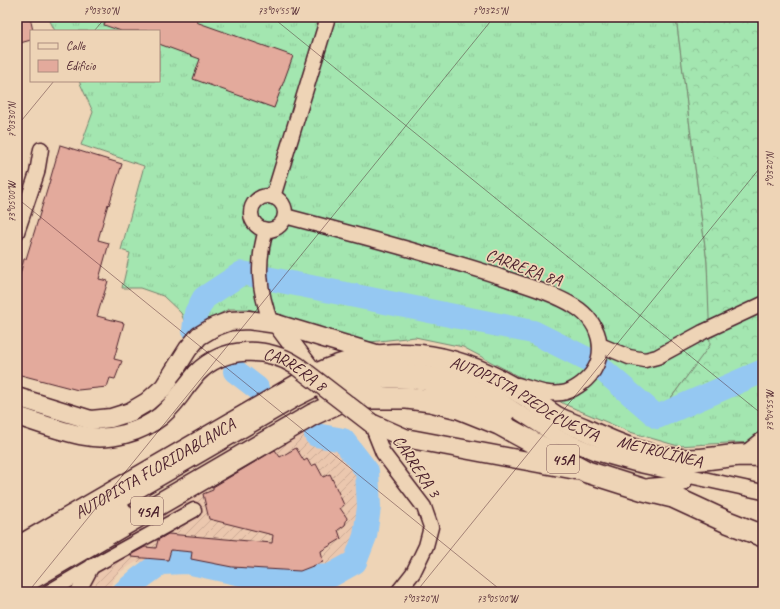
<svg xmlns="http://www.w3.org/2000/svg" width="780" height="609" font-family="Caveat,sans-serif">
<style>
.industrial{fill:url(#industrial-furrows)}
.grass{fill:url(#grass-tufts);stroke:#76826e}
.forest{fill:url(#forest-crowns);stroke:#76826e}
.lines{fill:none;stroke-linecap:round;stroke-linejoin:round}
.river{stroke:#95c8f2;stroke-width:24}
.building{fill:#e3aa9c;stroke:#4a1f2b}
.minor-casing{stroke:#4a1f2b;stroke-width:17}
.major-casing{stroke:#4a1f2b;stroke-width:21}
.highway-casing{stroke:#4a1f2b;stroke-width:24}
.minor{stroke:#eed4b6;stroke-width:14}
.major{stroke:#eed4b6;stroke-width:18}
.highway{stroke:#eed4b6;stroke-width:21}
.major-bridge-casing{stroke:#4a1f2b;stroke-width:21;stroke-linecap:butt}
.major-bridge{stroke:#eed4b6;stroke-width:18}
.ticks{fill:none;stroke:#4a1f2b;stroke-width:1;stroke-opacity:0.45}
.labels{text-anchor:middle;stroke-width:3.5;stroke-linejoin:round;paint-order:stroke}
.shield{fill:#eed4b6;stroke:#7b5555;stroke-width:1}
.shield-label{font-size:16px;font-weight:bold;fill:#4a1f2b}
.street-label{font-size:17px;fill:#4a1f2b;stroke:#eed4b6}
.neatline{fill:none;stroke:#4a1f2b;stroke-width:1.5}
.ticks-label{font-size:10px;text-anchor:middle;fill:#4a1f2b}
</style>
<defs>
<pattern id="industrial-furrows" width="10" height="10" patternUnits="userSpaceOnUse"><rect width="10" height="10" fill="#ebc7ae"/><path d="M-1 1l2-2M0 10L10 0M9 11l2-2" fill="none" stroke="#cbaa96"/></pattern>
<pattern id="grass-tufts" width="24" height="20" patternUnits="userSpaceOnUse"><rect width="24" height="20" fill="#a3e6b0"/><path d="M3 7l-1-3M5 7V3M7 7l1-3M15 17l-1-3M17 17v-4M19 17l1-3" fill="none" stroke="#8ec598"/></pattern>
<pattern id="forest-crowns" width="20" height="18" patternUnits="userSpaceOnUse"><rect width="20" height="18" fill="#a3e6b0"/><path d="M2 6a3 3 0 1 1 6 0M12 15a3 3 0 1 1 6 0" fill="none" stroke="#8ec598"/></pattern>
</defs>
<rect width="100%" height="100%" fill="#eed4b6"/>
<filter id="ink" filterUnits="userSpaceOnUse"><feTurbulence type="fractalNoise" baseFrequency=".025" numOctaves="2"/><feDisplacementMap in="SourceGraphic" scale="8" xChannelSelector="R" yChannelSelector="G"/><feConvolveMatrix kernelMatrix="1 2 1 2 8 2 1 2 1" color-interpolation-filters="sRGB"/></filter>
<g filter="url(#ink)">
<polygon class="industrial" points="306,427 316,435 343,440 367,471 369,507 365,536 355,562 330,576 302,578 273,576 250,576 187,562 163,563 136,562 117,574 107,592 22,592"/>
<polygon class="grass" points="48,17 676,17 707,262 711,345 657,416 763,371 763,442 727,443 678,446 630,432 564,404 525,380 463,347 415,337 370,342 248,309 229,309 210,319 189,334 181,313 163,296 140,288 122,288 130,253 121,250 144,166 81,145 93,112 79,81 159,81 159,31 55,31"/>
<polygon class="forest" points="676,17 763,17 763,371 657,417 710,345 707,262"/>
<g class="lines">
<g class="river">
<polyline points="194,331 196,313 204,298 242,273 533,332 595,363 657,417 763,371"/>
<polyline points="235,371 257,388"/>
<polyline points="124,592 139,579 161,563 187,562 250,576 273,576 302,578 330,576 355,562 365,536 369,507 367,471 343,440 316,435"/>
</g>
</g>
<g class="building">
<polygon points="30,17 33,31 31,31 31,40 20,43 17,32 17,20"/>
<polygon points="107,17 198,17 196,22 293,56 274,108 193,79 200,59 159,44 159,31 121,31 104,25"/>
<polygon points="60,145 122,164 109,205 108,204 98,240 109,243 99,279 108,281 97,316 124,323 114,359 122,361 115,379 110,378 107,387 78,390 17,374 17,286 24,259 26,259 48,187"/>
<polygon points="296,448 304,461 307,459 311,466 316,464 323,477 330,474 344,505 340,508 347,518 345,525 338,530 341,539 321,551 323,562 300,571 232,567 191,559 192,552 171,550 168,560 131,557 132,554 145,547 156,548 158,540 168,534 272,543 273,535 209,519 203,494 213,490 213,487 275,450 280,457"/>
</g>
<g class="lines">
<defs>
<g id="minor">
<circle cx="268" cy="213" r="17"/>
<polyline points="273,197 328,17"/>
<path d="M 285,216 C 356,235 428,253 498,276 C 523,285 551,292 574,306 C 604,324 610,362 581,384 C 575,388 570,392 562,393 C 547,395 533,389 518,385"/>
<path d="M 266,230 C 256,264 259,291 271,323"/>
<polyline points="17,232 37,173 41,149"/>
<polyline points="600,345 629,357 645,360 657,357 703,332 763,304"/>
<path d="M 324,395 C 363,377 413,376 454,390 C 472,397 490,406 507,414"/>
<polyline points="371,423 383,453 424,507 431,527 426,546 413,573 398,592"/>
<polyline points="743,455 763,439"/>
<polyline points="649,486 684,483"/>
<polyline points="17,561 298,398 336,379 362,372 384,370 406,370 442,376 467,384 495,397 556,436 596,453 635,464 763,492"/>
<polyline points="17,574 124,510"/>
<polyline points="49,592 93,566 194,510"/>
<polyline points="78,592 92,566"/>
</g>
<g id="major">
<polyline points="277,324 315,375"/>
<polyline points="17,397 91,420 111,418 130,412 147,402 164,387 188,349 199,336 214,327 230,321 248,320 277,324 380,355"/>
<path d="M 17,416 C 39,423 62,432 85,436 C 111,441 141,432 161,416 C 170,408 179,397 185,388"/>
<polyline points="371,423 405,438 576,470"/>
</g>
<g id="highway">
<path id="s1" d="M 17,548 L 315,375 C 389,341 453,351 521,393 C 533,400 544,409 556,417 C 565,422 575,425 584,429 C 601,437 619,445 637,451 C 653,456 671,460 688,460 C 706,460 724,456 742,455 C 749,455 756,455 763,456"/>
<polyline points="17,587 312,415 344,400 362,398 407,398 431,401 459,408 499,424 587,472 644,490 673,497 725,521 763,536"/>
</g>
</defs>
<use href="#minor" class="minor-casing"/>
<use href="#major" class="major-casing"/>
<use href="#highway" class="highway-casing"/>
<use href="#minor" class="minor"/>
<use href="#major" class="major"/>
<use href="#highway" class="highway"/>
<defs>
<g id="major-bridge">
<path id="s2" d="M 185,388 C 189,383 193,378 197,373 C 224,346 266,346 297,366 L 371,423"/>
</g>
</defs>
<use href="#major-bridge" class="major-bridge-casing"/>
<use href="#major-bridge" class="major-bridge"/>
</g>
</g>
<path class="ticks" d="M 272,17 L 763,415M 751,17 L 763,27M 94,31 L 106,17M 17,126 L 54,81M 17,198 L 503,592M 17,586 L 24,592M 28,592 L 494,17M 416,592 L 763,164"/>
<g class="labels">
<g class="shield">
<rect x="547" y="445" width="32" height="28" rx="3"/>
<rect x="131" y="497" width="32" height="28" rx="3"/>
</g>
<g class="shield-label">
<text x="563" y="465">45A</text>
<text x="147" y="517">45A</text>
</g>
<g class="street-label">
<text transform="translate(524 267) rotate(20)" y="6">CARRERA 8A</text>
<text dy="6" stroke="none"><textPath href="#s2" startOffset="127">CARRERA 8</textPath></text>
<text dy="6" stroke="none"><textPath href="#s1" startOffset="567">AUTOPISTA PIEDECUESTA</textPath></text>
<text transform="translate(660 451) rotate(14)" y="6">METROLÍNEA</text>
<text transform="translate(417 466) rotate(56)" y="6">CARRERA 3</text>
<text dy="6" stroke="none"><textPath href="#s1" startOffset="159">AUTOPISTA FLORIDABLANCA</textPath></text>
</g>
</g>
<rect width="780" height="609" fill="none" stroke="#eed4b6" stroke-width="44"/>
<rect x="30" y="30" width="130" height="52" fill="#eed4b6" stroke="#ac8c7e"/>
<rect x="38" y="43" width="20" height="6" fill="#eed4b6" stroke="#ac8c7e"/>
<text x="66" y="50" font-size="12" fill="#4a1f2b">Calle</text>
<rect x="38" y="60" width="20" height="12" fill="#e3aa9c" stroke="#ac8c7e"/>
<text x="66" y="70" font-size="12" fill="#4a1f2b">Edificio</text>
<rect x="22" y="22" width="736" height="565" class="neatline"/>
<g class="ticks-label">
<text x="101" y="14">7°03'30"N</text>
<text x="278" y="14">73°04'55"W</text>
<text x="490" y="14">7°03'25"N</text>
<text transform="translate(11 120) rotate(-90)" y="4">7°03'30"N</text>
<text transform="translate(769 170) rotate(-90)" y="4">7°03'20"N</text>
<text transform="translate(11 202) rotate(-90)" y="4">73°05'00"W</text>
<text transform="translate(769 411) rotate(-90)" y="4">73°04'55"W</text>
<text x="420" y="602">7°03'20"N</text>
<text x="497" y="602">73°05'00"W</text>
</g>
</svg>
